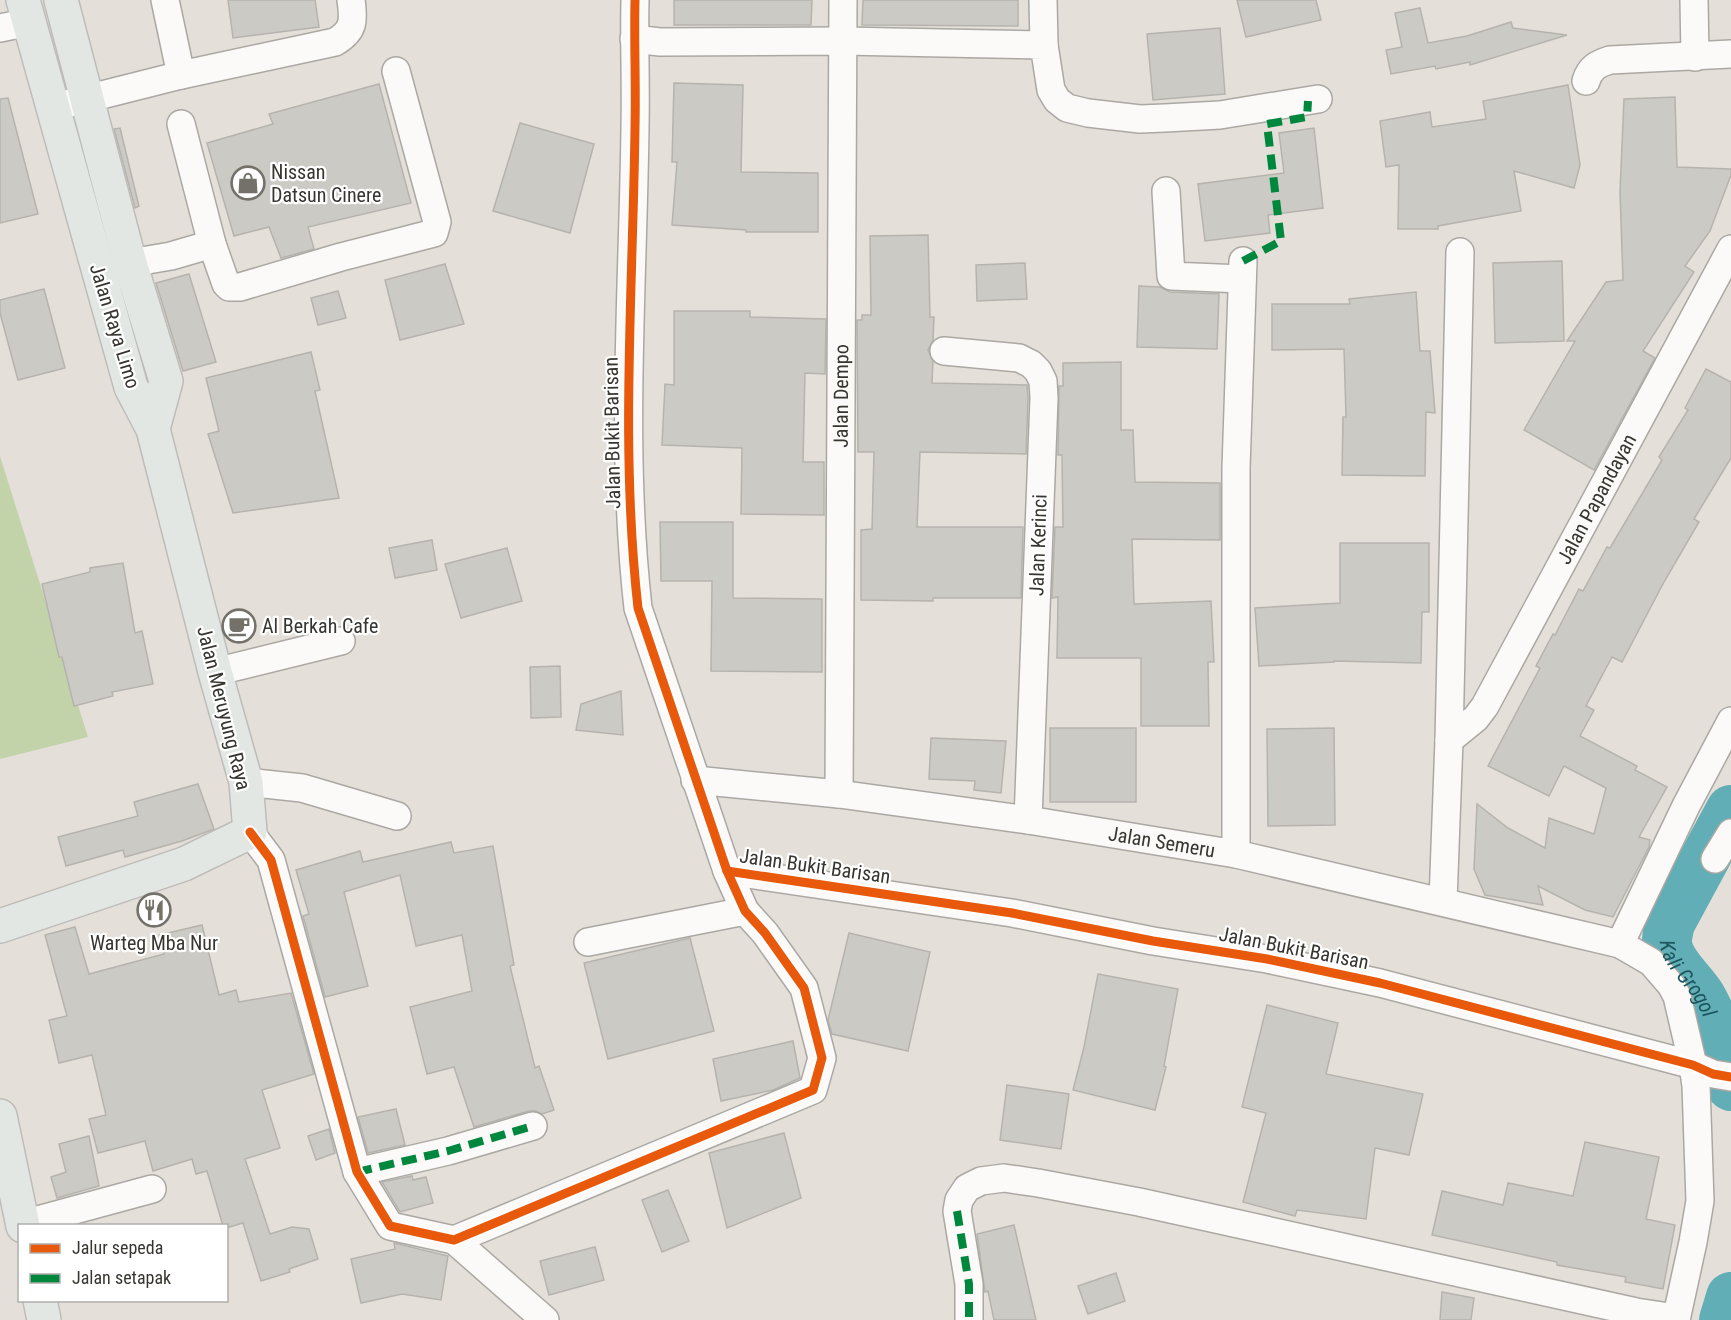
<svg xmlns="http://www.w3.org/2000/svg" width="1731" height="1320" font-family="'Roboto Condensed',sans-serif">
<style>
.green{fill:#c2d3aa}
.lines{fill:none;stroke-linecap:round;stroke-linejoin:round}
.stream{stroke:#62aeb6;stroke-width:8}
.river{stroke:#62aeb6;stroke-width:50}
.building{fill:#cccac4;stroke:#b6b3ae;stroke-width:1.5}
.minor-casing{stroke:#aba8a3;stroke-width:30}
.major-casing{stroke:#bebcb9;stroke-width:36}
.minor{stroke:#fbfaf9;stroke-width:27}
.major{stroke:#e2e7e4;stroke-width:33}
.quiet{stroke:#00873e;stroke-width:8;stroke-dasharray:15 8;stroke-linecap:butt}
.cycleway-casing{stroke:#fff;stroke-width:13}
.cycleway{stroke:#e8590c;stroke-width:9}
.labels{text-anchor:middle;stroke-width:4.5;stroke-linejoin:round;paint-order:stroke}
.poi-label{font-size:20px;fill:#37352f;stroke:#fff;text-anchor:start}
.street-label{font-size:20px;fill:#37352f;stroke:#fff}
.water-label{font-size:21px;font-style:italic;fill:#1b565e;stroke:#fff}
</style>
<rect width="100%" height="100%" fill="#e4e0d9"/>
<polygon class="green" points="0,456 88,737 0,759"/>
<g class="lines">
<polyline class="stream" points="1726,1062 1731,1063"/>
<g class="river">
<path id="s1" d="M 1731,810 L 1670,923 C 1669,929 1667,935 1667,941 C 1667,963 1691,980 1701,997 C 1716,1024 1727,1056 1731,1086"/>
<polyline points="1724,1320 1731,1297"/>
</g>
</g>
<g class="building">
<polygon points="228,0 315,0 319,27 233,38"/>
<polygon points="674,0 812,0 811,25 674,25"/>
<polygon points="863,0 1018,0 1018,26 862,25"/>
<polygon points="1237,0 1316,0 1321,20 1246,37"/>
<polygon points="1420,8 1428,43 1467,36 1511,22 1513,28 1567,35 1470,65 1470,62 1436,69 1435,66 1391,74 1386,50 1402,47 1395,13"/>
<polygon points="1220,28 1225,94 1153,100 1147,34"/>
<polygon points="674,83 743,85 741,172 818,173 818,232 746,232 746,230 672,225 677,162 672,162"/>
<polygon points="379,84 411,203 308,227 314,249 281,258 269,227 234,236 207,143 273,124 269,114"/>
<polygon points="1568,85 1580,165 1574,188 1514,171 1521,211 1438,226 1438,229 1398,229 1399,165 1386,167 1380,121 1430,112 1432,127 1486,119 1483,101"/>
<polygon points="1675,97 1677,167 1731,169 1731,175 1710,231 1685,266 1694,272 1643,351 1655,358 1594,470 1524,430 1575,341 1567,341 1606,282 1623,280 1620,192 1624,99"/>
<polygon points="8,98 38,214 0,223 0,99"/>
<polygon points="520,123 594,144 570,233 493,211"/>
<polygon points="120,128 139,206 135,208 114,129"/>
<polygon points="1314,128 1323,208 1268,215 1270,233 1205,241 1198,184 1284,173 1279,133"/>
<polygon points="928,235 930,317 934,317 933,340 928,350 933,361 932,383 1027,385 1028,398 1026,454 920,452 917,527 1023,527 1021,598 933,598 933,601 861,600 861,530 872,529 874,452 858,452 857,320 862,320 862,315 871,315 870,236"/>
<polygon points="1562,261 1564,341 1495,343 1493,263"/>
<polygon points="1025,263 1027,299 977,301 976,265"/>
<polygon points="445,264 464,324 400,340 385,280"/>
<polygon points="189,274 216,362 183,371 156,283"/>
<polygon points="1139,286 1160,287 1170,292 1219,294 1217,349 1137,347"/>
<polygon points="44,289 65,368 18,380 0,313 0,300"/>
<polygon points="338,291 346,318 318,325 311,298"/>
<polygon points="1416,292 1420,351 1430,351 1435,413 1426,412 1425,476 1342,475 1343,417 1346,417 1344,349 1272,350 1272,304 1350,304 1349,299"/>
<polygon points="674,311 750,311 750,317 826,319 825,374 805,373 803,462 824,462 824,515 741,514 742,448 662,445 665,384 674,385"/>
<polygon points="311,352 320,390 315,391 339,498 233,513 208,434 219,431 206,378"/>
<polygon points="1121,362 1121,430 1133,430 1135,482 1220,483 1220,540 1132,539 1134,604 1211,601 1214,662 1208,662 1209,726 1141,726 1141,658 1057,658 1058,597 1052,598 1055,527 1063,527 1062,455 1058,455 1059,386 1063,386 1063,363"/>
<polygon points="1706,369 1731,382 1731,458 1694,519 1699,522 1664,582 1622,662 1612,657 1586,706 1594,710 1580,736 1637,766 1635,770 1667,787 1639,837 1650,840 1649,847 1613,917 1585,910 1538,886 1543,905 1485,895 1474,869 1477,804 1508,828 1545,848 1549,818 1594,834 1606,788 1564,766 1549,796 1488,766 1540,668 1536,666 1553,634 1555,635 1579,589 1583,591 1607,547 1610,548 1662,460 1659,457 1688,410 1685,408"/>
<polygon points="660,522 733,522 733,598 822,599 822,672 711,671 712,581 661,581"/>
<polygon points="432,540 437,570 395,578 389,548"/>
<polygon points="1340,543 1429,543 1429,612 1422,612 1421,663 1334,661 1334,662 1259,666 1255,608 1340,603"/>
<polygon points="507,548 522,601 461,618 445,564"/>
<polygon points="123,563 135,633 142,631 153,684 112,692 113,696 74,706 62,657 59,657 42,584 90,572 90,568"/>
<polygon points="560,666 561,717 531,718 530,667"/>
<polygon points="621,691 623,735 576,730 581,704"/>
<rect x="1050" y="728" width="86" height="74"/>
<polygon points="1334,728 1335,825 1268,826 1267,729"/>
<polygon points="931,738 1006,741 1001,793 974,790 975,781 929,779"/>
<polygon points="198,784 214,829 182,841 125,857 123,850 66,866 58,837 138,816 134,802"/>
<polygon points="451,842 454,853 493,846 514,965 510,966 535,1068 539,1066 554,1110 542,1114 536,1111 529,1111 474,1127 454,1067 427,1074 410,1007 472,991 462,935 416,946 400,875 344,892 368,986 325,997 303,916 309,914 296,870 360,851 363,862"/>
<polygon points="202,925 219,995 236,990 239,1002 291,993 314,1074 262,1090 280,1148 245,1159 270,1234 292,1227 309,1229 318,1259 289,1269 290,1272 261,1281 243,1223 226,1228 226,1226 223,1226 207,1171 196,1174 192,1159 153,1171 145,1141 98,1153 89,1119 106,1115 92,1055 59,1063 49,1020 67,1016 45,935 75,927 89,974 164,954 159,935"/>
<polygon points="849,933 930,952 908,1051 832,1034 828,1020"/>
<polygon points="690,938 714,1031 608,1059 584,963"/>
<polygon points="1098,974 1178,989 1164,1066 1166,1067 1155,1110 1073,1090 1084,1047"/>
<polygon points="1267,1005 1338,1023 1326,1074 1423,1094 1409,1155 1375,1148 1366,1219 1297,1210 1295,1216 1243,1202 1266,1113 1242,1107"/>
<polygon points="793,1041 800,1078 773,1090 721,1101 713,1059"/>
<polygon points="1007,1085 1069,1094 1061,1149 1000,1140"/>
<polygon points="396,1109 405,1145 368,1153 358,1117"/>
<polygon points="329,1129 335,1153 316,1160 308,1136"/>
<polygon points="784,1133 801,1198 727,1228 709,1153"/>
<polygon points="89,1136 99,1186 57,1198 51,1177 66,1172 59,1144"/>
<polygon points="1585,1142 1659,1157 1646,1219 1675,1225 1663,1289 1625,1282 1626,1277 1557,1265 1557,1262 1432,1235 1442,1191 1503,1205 1508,1183 1573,1196"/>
<polygon points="412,1176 413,1180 426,1177 433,1203 400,1212 382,1182"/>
<polygon points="668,1190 689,1241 662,1252 642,1200"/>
<polygon points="1014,1225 1036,1320 994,1320 988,1291 985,1292 977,1234"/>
<polygon points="394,1243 448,1256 441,1300 402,1294 361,1303 351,1259 395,1249"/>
<polygon points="595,1247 604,1280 549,1295 540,1261"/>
<polygon points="1116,1273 1125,1301 1088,1314 1078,1286"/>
<polygon points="1442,1292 1474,1298 1471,1320 1440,1320"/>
</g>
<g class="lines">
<defs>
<g id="minor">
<polyline points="165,0 181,75"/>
<path d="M 635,0 C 634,42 636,85 635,127 C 633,288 620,448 638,608 L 727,871 L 1012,913 L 1153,941 L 1267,959 L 1380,983 L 1693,1065 L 1713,1074 L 1731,1077"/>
<polyline points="1043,0 1044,45"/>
<polyline points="1694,0 1695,57"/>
<polyline points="0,28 29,22"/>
<polyline points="634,39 660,42 843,41 1044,45 1051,90 1057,100 1067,108 1088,113 1140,119 1165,118 1220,115 1318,99"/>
<path d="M 1586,81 C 1590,68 1597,64 1610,60 L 1731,54"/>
<path d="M 66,104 L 181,75 L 335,42 C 354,31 354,21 351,0"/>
<polyline points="181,124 212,244 226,284 229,287 240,287 341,257 434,233 437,222 396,71"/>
<polyline points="1166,191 1171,276 1242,279"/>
<polyline points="130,263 171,256 212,244"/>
<polyline points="944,351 1019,358 1031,364 1038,371 1043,381 1044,398 1028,820"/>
<polyline points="215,672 341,641"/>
<path id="s2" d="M 1449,740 L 1476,718 L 1485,706 L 1731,249"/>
<path id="s3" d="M 695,780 L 839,794 L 1028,820 L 1236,854 L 1620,944 L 1651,962 L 1671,985 L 1677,996 L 1693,1065 L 1696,1086 L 1700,1201 L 1693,1242 L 1676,1320"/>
<polyline points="246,782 302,788 397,816"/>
<path id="s4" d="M 839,794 L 843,0"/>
<polyline points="250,832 271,860 357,1172 390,1226 454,1240 813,1090 822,1058 804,988 765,933 745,911 727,871"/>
<polyline points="1236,854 1236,468 1243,261"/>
<polyline points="1715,859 1731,833"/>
<polyline points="1443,901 1449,740 1460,252"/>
<polyline points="588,942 745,911"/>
<polyline points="1620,944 1686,806 1731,721"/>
<polyline points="357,1172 448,1151 533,1126"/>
<polyline points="23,1224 152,1189"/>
<polyline points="454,1240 545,1320"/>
<polyline points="969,1320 969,1284 957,1211 959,1200 967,1188 981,1181 1004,1178 1038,1183 1139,1202 1636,1312 1676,1318"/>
</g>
<g id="major">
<polyline points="61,0 130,263 166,381 153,429"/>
<polyline points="0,926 184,864 250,832 246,782 215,672 153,429 131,387 23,0"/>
<polyline points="0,1116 23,1226"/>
<polyline points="40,1300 44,1320"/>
</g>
</defs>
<use href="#minor" class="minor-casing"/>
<use href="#major" class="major-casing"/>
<use href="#minor" class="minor"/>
<use href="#major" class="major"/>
<g class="quiet">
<polyline points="1243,261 1281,241 1267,124 1307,117 1308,101"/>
<polyline points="357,1172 448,1151 533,1126"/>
<polyline points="957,1211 969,1284 969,1320"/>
</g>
<defs>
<g id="cycleway">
<path d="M 635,0 C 634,42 636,85 635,127 C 633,288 620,448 638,608 L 727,871 L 1012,913 L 1153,941 L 1267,959 L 1380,983 L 1693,1065 L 1713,1074 L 1731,1077"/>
<polyline points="250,832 271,860 357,1172 390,1226 454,1240 813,1090 822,1058 804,988 765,933 745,911 727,871"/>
</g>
</defs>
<use href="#cycleway" class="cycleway-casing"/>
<use href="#cycleway" class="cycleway"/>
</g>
<defs>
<symbol id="shop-ring" viewBox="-11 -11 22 22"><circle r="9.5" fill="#fff" stroke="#74716a" stroke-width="1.5"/><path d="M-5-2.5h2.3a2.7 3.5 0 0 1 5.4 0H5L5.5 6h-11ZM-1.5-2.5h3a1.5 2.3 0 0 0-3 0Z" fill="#74716a"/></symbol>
<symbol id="cafe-ring" viewBox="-11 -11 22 22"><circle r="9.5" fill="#fff" stroke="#74716a" stroke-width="1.5"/><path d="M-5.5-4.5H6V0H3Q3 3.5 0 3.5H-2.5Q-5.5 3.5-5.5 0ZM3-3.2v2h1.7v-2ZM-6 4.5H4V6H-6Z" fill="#74716a"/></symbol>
<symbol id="restaurant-ring" viewBox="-11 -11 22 22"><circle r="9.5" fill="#fff" stroke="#74716a" stroke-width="1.5"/><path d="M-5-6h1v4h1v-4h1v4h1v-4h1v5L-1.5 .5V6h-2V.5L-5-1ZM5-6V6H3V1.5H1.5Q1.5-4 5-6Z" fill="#74716a"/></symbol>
</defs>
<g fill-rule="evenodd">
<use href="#shop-ring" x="229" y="164" width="38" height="38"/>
<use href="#cafe-ring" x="220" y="607" width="38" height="38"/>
<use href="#restaurant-ring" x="135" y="891" width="38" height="38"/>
</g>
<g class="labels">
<g class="poi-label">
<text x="271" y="179">Nissan<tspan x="271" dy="23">Datsun Cinere</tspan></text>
<text x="262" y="633">Al Berkah Cafe</text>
<text x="154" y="950" text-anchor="middle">Warteg Mba Nur</text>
</g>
<g class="street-label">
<text transform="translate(115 326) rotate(73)" y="7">Jalan Raya Limo</text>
<text dy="7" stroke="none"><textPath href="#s4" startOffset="398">Jalan Dempo</textPath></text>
<text transform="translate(612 433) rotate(-91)" y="7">Jalan Bukit Barisan</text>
<text dy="7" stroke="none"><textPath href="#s2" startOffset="285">Jalan Papandayan</textPath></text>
<text transform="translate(1038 545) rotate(-88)" y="7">Jalan Kerinci</text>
<text transform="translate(224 708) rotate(76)" y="7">Jalan Meruyung Raya</text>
<text dy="7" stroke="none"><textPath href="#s3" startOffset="471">Jalan Semeru</textPath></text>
<text transform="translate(815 866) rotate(8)" y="7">Jalan Bukit Barisan</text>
<text transform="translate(1294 948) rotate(11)" y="7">Jalan Bukit Barisan</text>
</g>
<g class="water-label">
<text dy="7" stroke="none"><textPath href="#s1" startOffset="190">Kali Grogol</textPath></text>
</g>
</g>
<rect x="18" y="1224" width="210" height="78" fill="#ffffff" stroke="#afaeac" stroke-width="1.5"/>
<rect x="30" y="1244" width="30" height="9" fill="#e8590c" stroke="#afaeac" stroke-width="1.5"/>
<text x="72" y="1254" font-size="18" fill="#37352f">Jalur sepeda</text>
<rect x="30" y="1274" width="30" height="9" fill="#00873e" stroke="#afaeac" stroke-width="1.5"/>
<text x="72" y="1284" font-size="18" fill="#37352f">Jalan setapak</text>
</svg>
